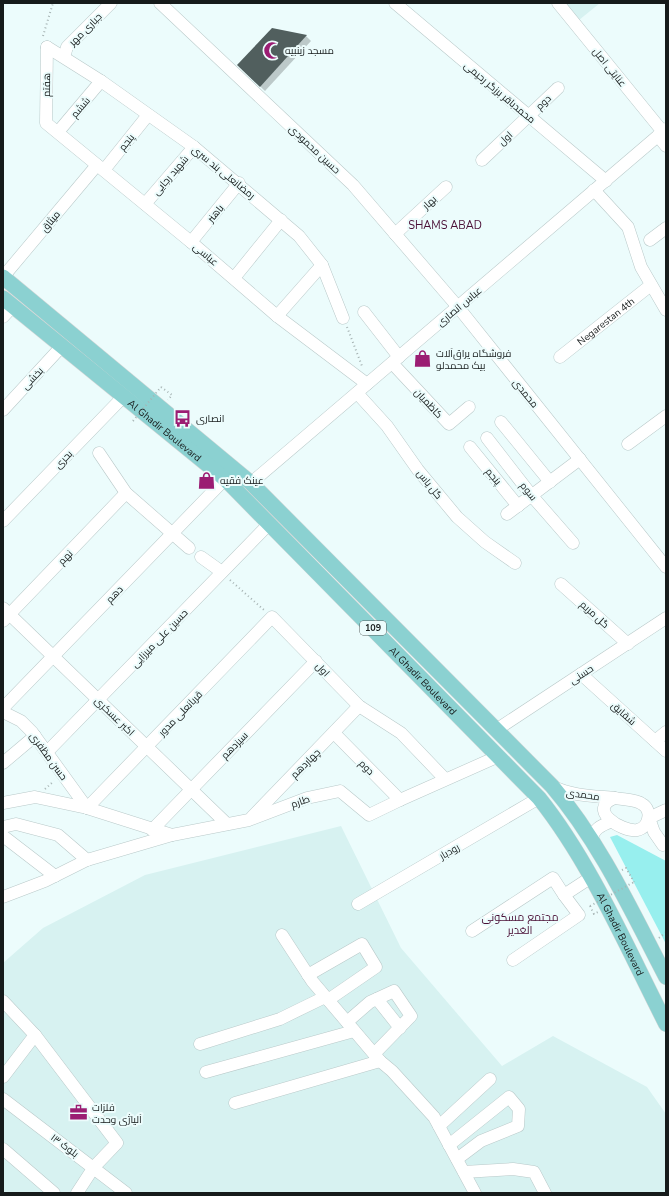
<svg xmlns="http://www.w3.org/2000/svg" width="669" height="1196" font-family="'Nunito Sans',Cairo,sans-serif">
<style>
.built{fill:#d7f2f1}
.green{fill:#97efee}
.shadow{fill:#0003}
.building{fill:#515f5e}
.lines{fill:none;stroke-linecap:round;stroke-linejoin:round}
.minor-casing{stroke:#b9c9c9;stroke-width:13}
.major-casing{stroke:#d5d6d6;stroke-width:16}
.path{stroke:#a7b4b4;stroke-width:2;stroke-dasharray:1 3;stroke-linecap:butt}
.minor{stroke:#fff;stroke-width:12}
.major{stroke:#8bd1d1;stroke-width:15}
.path-bridge{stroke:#a7b4b4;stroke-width:2;stroke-dasharray:1 3;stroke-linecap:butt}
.labels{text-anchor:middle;stroke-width:4;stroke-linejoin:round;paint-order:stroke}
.shield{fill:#ecfcfc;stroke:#565e5e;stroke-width:1}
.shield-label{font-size:9px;font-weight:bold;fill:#161b1b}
.street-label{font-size:10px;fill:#161b1b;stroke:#ecfcfc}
.poi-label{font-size:10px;fill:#161b1b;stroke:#ecfcfc;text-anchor:start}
.neighbourhood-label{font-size:11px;fill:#4a0f36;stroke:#ecfcfc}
</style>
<rect width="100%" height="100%" fill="#ecfcfc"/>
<g class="built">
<polygon points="565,3 600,3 579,20"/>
<polygon points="341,826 401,948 502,1066 553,1036 647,1087 666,1114 666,1193 3,1193 3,963 43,928 145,875"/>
</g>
<polygon class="green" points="617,835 666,861 666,944 610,837"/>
<polygon class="shadow" points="272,29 306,36 311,41 265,91 238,65"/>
<polygon class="building" points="272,28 307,35 260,87 237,65"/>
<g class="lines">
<defs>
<g id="minor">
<polyline points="160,3 353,185 458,307 666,567"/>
<polyline points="395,3 606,181"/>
<polyline points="558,3 663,132"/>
<polyline points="47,47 46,123 191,242 277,316 367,384"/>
<polyline points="47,47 101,81 194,147 299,236 322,265 343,318"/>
<polyline points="64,57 67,47 111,3"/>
<polyline points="58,132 101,81"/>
<polyline points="658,136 666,146"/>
<polyline points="482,160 558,88"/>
<polyline points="104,170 148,115"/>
<polyline points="594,190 628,227 641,267 666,310"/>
<polyline points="145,204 194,147"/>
<polyline points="395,234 446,187"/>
<polyline points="650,240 666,228"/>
<polyline points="191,242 239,183"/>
<polyline points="3,277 97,165"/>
<polyline points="234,278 281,220"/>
<polyline points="364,312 399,357"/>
<polyline points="277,316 322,265"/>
<polyline points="3,317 13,306"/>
<path id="s1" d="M 560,357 L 651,285"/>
<polyline points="392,363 449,424 469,407"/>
<polyline points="357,393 387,426 418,470 457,517 485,542 515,563"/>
<polyline points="3,410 62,346"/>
<polyline points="501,422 550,482"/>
<polyline points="487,438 532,496 573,543"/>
<polyline points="628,444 666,416"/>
<polyline points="470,447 518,506"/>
<polyline points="99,453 126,493 189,548"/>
<polyline points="251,483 666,129"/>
<polyline points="507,514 580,459"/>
<polyline points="3,521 123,397"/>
<polyline points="201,557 222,572"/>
<polyline points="561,584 628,644"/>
<polyline points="3,608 227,824"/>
<polyline points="3,621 126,493"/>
<polyline points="581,674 666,751"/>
<polyline points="3,708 225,479"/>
<polyline points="3,712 21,721 32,732 87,808"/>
<polyline points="496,730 666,618"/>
<polyline points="334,733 400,800"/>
<polyline points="655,741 666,732"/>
<polyline points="47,752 270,523"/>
<polyline points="3,763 35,736"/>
<path d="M 552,786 C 571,796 595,796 615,798"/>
<path d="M 615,798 C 624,800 635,799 642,804 C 653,810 649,828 637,830 C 621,832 586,809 615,798 Z"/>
<polyline points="3,803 35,797 87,808 172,835 249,820 307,798 340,791 369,815 400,800 499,756"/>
<polyline points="87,808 272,617 359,706 401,733 445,779"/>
<polyline points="252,817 359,706"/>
<polyline points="3,827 16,824 58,835 87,860"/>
<polyline points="152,830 316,661"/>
<polyline points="3,836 55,876"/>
<path d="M 591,840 C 594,829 600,826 610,822"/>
<polyline points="663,845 654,832 649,818 666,810"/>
<polyline points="3,897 45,881 87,860 172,835"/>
<polyline points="358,904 539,798"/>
<polyline points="472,931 553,878 564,895"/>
<polyline points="282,935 312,981 380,1061 392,1071 434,1117 475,1193"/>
<polyline points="513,960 579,915 564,895 590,878"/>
<polyline points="308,975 362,944 376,967 328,1000"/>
<polyline points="377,999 400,1028"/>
<polyline points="3,1001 35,1035 3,1077"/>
<polyline points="347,1022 370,1002 394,991 411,1016 374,1054"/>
<polyline points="35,1035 117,1143 94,1167 77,1193"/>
<polyline points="200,1044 280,1019 325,997"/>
<polyline points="206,1072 354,1031"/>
<polyline points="3,1099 126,1193"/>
<polyline points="235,1103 380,1061"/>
<polyline points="439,1126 490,1079"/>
<polyline points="449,1145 509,1097 519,1109 518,1126 481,1141 457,1159"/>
<polyline points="3,1149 54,1193"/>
<polyline points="464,1172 513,1169 534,1172 545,1193"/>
</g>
<g id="major">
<path d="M 3,277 L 251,483 L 552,786 C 600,842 632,912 666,977"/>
<path id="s2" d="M 3,298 L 225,479 L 539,798 C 591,863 628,950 666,1024"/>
</g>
</defs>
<use href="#minor" class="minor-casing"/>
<use href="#major" class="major-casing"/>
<g class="path">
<polyline points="43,36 53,3"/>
<polyline points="347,327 362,366"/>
<polyline points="161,387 172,395 168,400"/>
<polyline points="230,580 264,610"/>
<polyline points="45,789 54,781"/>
<polyline points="622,870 626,868 634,882"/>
<polyline points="590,906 594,914 598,912"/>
<polyline points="659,938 666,932"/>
</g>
<use href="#minor" class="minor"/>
<use href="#major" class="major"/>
<g class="path-bridge">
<polyline points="133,421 161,387"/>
<polyline points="590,906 634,882"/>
</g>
</g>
<defs>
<symbol id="mosque-bare" viewBox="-9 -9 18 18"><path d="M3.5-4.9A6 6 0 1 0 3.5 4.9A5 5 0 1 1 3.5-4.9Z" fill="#9b1d73" stroke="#ecfcfc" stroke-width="2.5" paint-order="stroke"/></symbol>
<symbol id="shop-bare" viewBox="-9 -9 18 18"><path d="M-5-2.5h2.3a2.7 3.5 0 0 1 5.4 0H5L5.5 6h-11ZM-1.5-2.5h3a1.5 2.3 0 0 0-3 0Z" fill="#9b1d73" stroke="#ecfcfc" stroke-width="2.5" paint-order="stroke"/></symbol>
<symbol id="bus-bare" viewBox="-9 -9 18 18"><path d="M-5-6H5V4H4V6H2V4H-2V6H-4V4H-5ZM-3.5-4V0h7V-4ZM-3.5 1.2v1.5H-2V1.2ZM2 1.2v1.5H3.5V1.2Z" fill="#9b1d73" stroke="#ecfcfc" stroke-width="2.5" paint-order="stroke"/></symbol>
<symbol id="office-bare" viewBox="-9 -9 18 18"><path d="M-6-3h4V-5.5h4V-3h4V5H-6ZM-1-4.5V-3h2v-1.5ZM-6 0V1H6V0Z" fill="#9b1d73" stroke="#ecfcfc" stroke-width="2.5" paint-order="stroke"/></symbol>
</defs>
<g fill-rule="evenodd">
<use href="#mosque-bare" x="260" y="38" width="25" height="25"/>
<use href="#shop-bare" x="410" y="346" width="25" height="25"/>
<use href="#bus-bare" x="170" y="406" width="25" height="25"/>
<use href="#shop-bare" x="194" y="468" width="25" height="25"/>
<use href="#office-bare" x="66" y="1100" width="25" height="25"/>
</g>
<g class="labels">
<rect class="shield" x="360" y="621" width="26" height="14" rx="3"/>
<g class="shield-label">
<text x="373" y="631">109</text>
</g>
<g class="street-label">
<text transform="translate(85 29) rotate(-45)" y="4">جباری مهر</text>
<text transform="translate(610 67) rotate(51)" y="4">عنایتی اصل</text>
<text transform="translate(46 85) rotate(-89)" y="4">هفتم</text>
<text transform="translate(500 92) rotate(40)" y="4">محمدباقر برزگر رحیمی</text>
<text transform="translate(543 102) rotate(-44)" y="4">دوم</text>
<text transform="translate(80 107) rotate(-50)" y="4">ششم</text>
<text transform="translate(505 138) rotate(-43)" y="4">اول</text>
<text transform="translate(126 142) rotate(-51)" y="4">پنجم</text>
<text transform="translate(315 149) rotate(43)" y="4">حسین محمودی</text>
<text transform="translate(224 172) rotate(39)" y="4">رمضانعلی بند سری</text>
<text transform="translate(170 175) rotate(-49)" y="4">شهید رجایی</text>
<text transform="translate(429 202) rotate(-43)" y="4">بهار</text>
<text transform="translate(215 213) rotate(-50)" y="4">باهنر</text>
<text transform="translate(50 221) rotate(-50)" y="4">میثاق</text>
<text transform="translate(206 254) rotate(40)" y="4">عباسی</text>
<text transform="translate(459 306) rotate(-40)" y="4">عباس انصاری</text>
<text dy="4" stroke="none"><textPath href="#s1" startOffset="58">Negarestan 4th</textPath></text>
<text transform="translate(32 378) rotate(-47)" y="4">بخشی</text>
<text transform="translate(526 393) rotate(51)" y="4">محمدی</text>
<text transform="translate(429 403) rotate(47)" y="4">کاظمیان</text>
<text dy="4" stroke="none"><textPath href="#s2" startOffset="209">Al Ghadir Boulevard</textPath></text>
<text transform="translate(63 459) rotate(-46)" y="4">بحری</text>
<text transform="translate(494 476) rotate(50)" y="4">پنجم</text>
<text transform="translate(430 484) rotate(51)" y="4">گل یاس</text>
<text transform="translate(529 491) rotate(51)" y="4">سوم</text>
<text transform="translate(65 557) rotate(-46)" y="4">نهم</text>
<text transform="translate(114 594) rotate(-46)" y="4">دهم</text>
<text transform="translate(595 614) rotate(42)" y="4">گل مریم</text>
<text transform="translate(159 638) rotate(-46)" y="4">حسین علی میرزایی</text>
<text transform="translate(323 669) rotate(46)" y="4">اول</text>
<text transform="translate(581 674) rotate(-33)" y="4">حسنی</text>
<text dy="4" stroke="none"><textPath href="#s2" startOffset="569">Al Ghadir Boulevard</textPath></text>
<text transform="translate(180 713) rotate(-46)" y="4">قربانعلی مدور</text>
<text transform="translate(624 713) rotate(42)" y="4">شقایق</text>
<text transform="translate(115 716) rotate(44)" y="4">اکبر عسکری</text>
<text transform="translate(234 745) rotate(-46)" y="4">سیزدهم</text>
<text transform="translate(49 756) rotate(54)" y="4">حسن مظفری</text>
<text transform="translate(305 763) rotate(-45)" y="4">چهاردهم</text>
<text transform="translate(367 767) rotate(45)" y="4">دوم</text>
<text transform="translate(583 794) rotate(8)" y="4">محمدی</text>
<text transform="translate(300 801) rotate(-19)" y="4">طارم</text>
<text transform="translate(449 851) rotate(-30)" y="4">رودبار</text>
<text dy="4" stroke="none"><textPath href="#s2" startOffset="893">Al Ghadir Boulevard</textPath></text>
<text transform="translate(65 1145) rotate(37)" y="4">بلوک ۱۳</text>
</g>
<g class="poi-label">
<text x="285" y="54">مسجد زینبیه</text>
<text x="436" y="357">فروشگاه یراق‌آلات<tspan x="436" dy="12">بیک محمدلو</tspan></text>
<text x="196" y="422">انصاری</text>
<text x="220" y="484">عینک فقیه</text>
<text x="92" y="1111">فلزات<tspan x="92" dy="12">آلیاژی وحدت</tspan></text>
</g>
<g class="neighbourhood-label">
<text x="445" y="229">SHAMS ABAD</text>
<text x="520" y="921">مجتمع مسکونی<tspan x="520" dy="13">الغدیر</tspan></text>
</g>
</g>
<rect width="669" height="1196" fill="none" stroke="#161b1b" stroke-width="8"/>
</svg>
